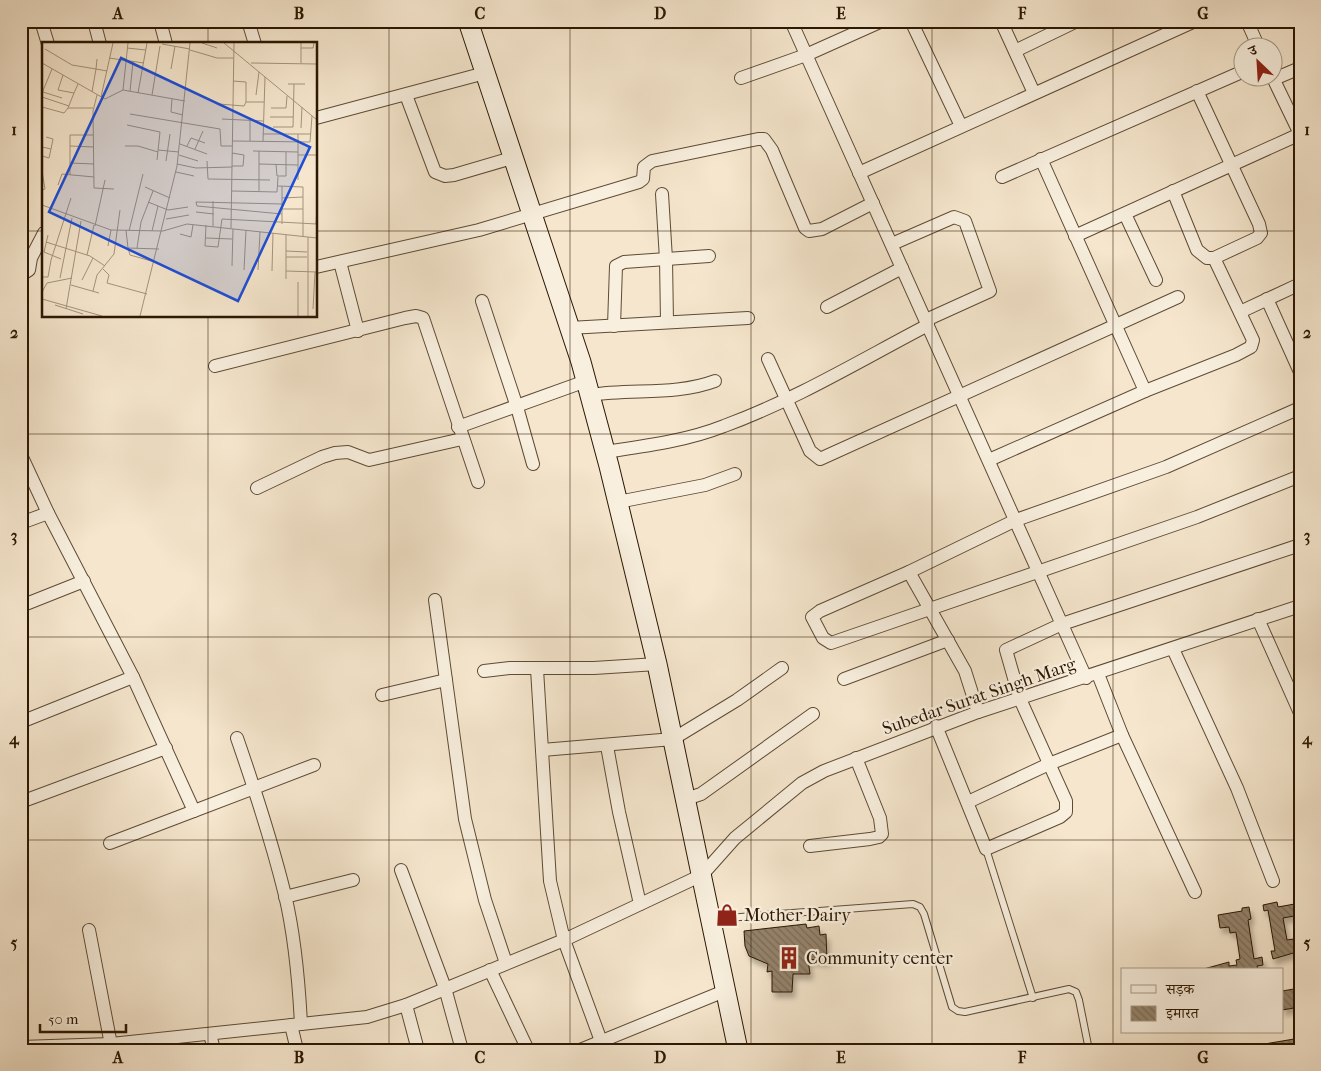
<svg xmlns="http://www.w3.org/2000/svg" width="1321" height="1071" font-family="'IM FELL French Canon','Noto Serif Devanagari',serif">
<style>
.building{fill:url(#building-back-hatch);stroke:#2b1702;filter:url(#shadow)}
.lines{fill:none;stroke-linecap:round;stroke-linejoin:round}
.lane-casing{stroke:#5e4b35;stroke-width:8}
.street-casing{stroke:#5e4b35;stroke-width:14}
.secondary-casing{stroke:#2b1702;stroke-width:21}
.lane{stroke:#f8efde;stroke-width:6}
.street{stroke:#f8efde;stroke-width:12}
.secondary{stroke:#f8efde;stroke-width:19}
.grid{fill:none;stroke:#2b1702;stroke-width:1;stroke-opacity:0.55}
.labels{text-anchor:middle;stroke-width:4.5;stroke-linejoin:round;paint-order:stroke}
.street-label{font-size:18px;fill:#2b1702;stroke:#f8efde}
.poi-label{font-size:18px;fill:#2b1702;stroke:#f8efde;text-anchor:start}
.inset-road{fill:none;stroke:#a4937c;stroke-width:1}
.view{fill:#1d4ed8;fill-opacity:0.15;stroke:#1d4ed8;stroke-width:2.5}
.inset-edge{fill:none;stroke:#2b1702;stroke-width:2.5}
.neatline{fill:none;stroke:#2b1702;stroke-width:2}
.grid-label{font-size:16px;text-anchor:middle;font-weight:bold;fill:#2b1702}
</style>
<defs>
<pattern id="building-back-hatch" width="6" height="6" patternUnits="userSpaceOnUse" patternTransform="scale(1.25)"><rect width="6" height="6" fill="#94836c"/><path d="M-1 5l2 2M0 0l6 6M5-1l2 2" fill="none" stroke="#796a57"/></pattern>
<filter id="shadow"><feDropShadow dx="3" dy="5.5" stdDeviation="2.5" flood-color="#0004"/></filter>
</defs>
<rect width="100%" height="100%" fill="#f5e6cd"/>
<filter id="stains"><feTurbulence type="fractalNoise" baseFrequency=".004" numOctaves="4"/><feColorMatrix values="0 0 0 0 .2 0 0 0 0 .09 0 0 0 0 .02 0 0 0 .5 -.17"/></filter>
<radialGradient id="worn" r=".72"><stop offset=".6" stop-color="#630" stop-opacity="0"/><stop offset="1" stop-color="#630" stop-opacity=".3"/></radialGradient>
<g class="building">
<polygon points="1277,902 1278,907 1300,903 1300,915 1283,918 1287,940 1300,938 1300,951 1273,959 1271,951 1275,951 1268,910 1264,911 1263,905"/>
<polygon points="1249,907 1251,919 1248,920 1254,959 1262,957 1263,965 1257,966 1258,970 1200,970 1229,962 1229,966 1237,965 1236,960 1240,959 1236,932 1230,933 1229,927 1220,928 1218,915 1242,911 1242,908"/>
<polygon points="806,924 807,928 819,926 820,935 826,934 827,961 808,959 810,974 793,974 792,992 772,992 772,971 767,972 768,964 749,956 745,946 744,931"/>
<polygon points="1300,988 1300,1007 1282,1010 1282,991"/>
<polygon points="1300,1038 1300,1050 1235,1050 1235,1049"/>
</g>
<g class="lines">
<defs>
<g id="lane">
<polyline points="986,849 1033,998"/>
<polyline points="713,919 913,904 920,907 924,914 952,1007 958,1011 965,1012 1069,989 1076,992 1079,1000 1089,1050"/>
</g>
<g id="street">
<polyline points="41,21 48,44"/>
<polyline points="94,21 100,44"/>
<polyline points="160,21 166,44"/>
<polyline points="248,21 255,44"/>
<polyline points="791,21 1086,678"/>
<polyline points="911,21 961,126"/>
<polyline points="1001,21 1034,93"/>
<polyline points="1247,21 1259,48"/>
<polyline points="1015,51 1077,21"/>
<polyline points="741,78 806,55 882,21"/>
<polyline points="1273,78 1300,134"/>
<polyline points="1274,79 1300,68"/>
<polyline points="406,95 435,172 445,176 454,175 512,158"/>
<polyline points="316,118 485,73"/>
<polyline points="1041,159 1145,391"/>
<polyline points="859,173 1195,21"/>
<polyline points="1002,177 1244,71"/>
<polyline points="1173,191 1197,250 1207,258 1214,258 1257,238 1261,233 1259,224 1197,91"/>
<polyline points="662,194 666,259 667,322"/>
<polyline points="1125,214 1156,280"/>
<polyline points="1075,236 1300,134"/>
<polyline points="892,244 954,217 965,221 990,291 926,320"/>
<polyline points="340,262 358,331"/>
<polyline points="316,267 479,230 639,182 643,179 644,167 652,161 758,139 764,139 772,150 805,228 809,231 822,229 873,203"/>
<polyline points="21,275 29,270 31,258 44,233"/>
<polyline points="1267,299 1300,372"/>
<polyline points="482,301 517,407 533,464"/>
<polyline points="827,307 902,268"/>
<polyline points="1240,312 1300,284"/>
<polyline points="614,326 616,266 624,262 709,256"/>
<polyline points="569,328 748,318"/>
<polyline points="768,359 810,451 820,459 1178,297"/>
<polyline points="215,366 405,318 416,316 423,318 478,482"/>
<path d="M 590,395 C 631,388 675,396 715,381"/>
<polyline points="1300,408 1166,467 1016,520 909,572 820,611 812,617 823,638 831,643 1197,517 1300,476"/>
<polyline points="458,427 586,381"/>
<path d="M 605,452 C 645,446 686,441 724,426 C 795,400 861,360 928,325"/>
<polyline points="21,455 48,513 133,677 194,811 314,765"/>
<polyline points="989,460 1145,391 1236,355 1251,347 1253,340 1214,258"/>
<polyline points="257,488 322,457 335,453 348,452 369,460 462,439"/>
<polyline points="618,502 705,485 735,474"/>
<polyline points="21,523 48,513"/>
<polyline points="909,572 965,671 978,712"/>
<polyline points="435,600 465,819 485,900 506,963"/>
<polyline points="21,606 84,581"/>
<polyline points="1258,619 1300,713"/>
<polyline points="1173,649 1237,788 1273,881"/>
<polyline points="537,669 550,881 564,940 601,1041"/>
<polyline points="484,671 510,668 594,668 657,664"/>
<polyline points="1098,674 1122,735 1195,892"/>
<polyline points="844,679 948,640"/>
<polyline points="382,695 446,680"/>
<polyline points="21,722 133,677"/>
<polyline points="936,726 986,849 1060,817 1066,812 1066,801 1020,699 1006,650 1062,624 1300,545"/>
<path d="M 237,738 C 255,790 272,842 285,895 C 294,933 299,985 301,1024"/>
<polyline points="607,746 619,812 640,904"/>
<polyline points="542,750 673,739 737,700 782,668"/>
<polyline points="686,799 701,794 813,714"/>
<polyline points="21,802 166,748"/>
<polyline points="968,802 1049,764 1122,735"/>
<polyline points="110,843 194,811"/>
<polyline points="810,846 870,839 879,837 882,834 880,818 856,758"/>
<polyline points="401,870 445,988 462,1050"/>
<polyline points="285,897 353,880"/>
<polyline points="89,930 112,1050"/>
<polyline points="490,970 528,1050"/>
<polyline points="406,1005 418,1050"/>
<polyline points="291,1025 297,1050"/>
<polyline points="210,1034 214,1050"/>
<polyline points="21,1047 111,1044 301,1024 367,1017 406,1005 564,940 702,875 735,838 802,783 824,771 978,712 1300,606"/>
<polyline points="580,1050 727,990"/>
</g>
<polyline id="secondary" points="468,21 581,362 609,466 657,664 738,1050"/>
</defs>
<use href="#lane" class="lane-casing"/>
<use href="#street" class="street-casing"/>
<use href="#secondary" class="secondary-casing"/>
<use href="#lane" class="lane"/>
<use href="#street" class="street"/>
<use href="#secondary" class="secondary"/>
</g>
<path class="grid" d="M 208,21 L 208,44M 389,21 L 389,1050M 570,21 L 570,1050M 751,21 L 751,1050M 932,21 L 932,1050M 1113,21 L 1113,1050M 21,231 L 44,231M 316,231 L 1300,231M 208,316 L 208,1050M 21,434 L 1300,434M 21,637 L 1300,637M 21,840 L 1300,840"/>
<defs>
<symbol id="shop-bare" viewBox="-9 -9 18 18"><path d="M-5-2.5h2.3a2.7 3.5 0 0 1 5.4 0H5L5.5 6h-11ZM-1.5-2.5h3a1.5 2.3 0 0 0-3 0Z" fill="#8f2418" stroke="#f8efde" stroke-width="2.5" paint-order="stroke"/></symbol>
<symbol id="building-bare" viewBox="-9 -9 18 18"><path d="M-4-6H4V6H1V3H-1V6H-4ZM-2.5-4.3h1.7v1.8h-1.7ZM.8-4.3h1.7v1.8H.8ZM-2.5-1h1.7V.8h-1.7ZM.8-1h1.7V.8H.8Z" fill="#8f2418" stroke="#f8efde" stroke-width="2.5" paint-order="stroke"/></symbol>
</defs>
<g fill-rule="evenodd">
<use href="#shop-bare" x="711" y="899" width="32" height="32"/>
<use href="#building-bare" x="773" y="942" width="32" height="32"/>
</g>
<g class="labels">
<g class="street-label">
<text transform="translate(979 696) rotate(-19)" y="6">Subedar Surat Singh Marg</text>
</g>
<g class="poi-label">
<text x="744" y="921">Mother Dairy</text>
<text x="806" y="964">Community center</text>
</g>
</g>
<g transform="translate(42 42)">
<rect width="275" height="275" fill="#f5e6cd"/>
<path class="inset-road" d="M 86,1 L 81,48 L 143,59M 160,1 L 175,6M 182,1 L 275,78M 259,1 L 259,21M 120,2 L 148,7M 85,6 L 104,8M 259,6 L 271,6 L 272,1M 3,7 L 30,23 L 54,27 L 50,50M 148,8 L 175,16 L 191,16M 67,16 L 102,21M 55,17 L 54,27 L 65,29M 0,21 L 63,57 L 81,48M 209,21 L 275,22M 129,27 L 133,4M 21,33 L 16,48 L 32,51 L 36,42M 191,39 L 204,40 L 204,60M 246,42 L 263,42M 88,49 L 91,20M 1,50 L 20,56M 0,51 L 10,27M 32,51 L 26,66 L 51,66M 96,51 L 105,1M 55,53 L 51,69 L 52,146 L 72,147M 110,53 L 118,4M 214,53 L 217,30M 0,55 L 27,64M 59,55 L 71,1M 130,57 L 129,70 L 141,73M 177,62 L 202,64 L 204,60 L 222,60M 0,65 L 22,71 L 26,66M 229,66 L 244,66 L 245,54M 88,72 L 178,87 L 179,104 L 190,104M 228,75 L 251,75M 180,77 L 221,79M 208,79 L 208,99M 85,83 L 118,90 L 115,118M 231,85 L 251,85 L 252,42M 259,86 L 260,65M 221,92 L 269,92M 256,92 L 256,138M 4,95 L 11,97 L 9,107M 190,99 L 268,100 L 270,74M 221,99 L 223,35M 138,102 L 165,112M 28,104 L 52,105M 83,104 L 96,104 L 116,110M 145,104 L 149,96 L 163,101M 0,105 L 9,107 L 7,116 L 0,114M 153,107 L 161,89M 116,108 L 137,110M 211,109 L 256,110M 137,113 L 156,119M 256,113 L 275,113M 124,119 L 128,92M 165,119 L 166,137 L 228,138M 28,121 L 52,122M 135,122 L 154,126 L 190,125M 217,122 L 256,123M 234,122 L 235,134 L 244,134 L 244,110M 190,124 L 201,124 L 202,113 L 190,111M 0,129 L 3,147 L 0,148M 134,130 L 152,134M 28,133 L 28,93 L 51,93M 16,143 L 20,132 L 52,135M 236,144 L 261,145 L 261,195M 103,145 L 128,156M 190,149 L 235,150 L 236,135M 217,149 L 217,109M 240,156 L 261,155M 171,159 L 171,184M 106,160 L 126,168 L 146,165M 0,163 L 69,188 L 121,189 L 145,182 L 275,196M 240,167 L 261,167M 154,170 L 172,172M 240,172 L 155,164 L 154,160 L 240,162M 124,177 L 147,173M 240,182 L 240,144M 274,182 L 275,164M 164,183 L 163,204 L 176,205 L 180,177 L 275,182M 53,184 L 63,138M 189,186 L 192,1M 84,188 L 86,206 L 117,207M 87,189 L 101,132M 110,189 L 116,164M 138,192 L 149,195 L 151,183M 6,193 L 2,210 L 19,217M 266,195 L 266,274M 164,196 L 190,197M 4,200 L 48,214 L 63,224M 66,204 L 69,188M 86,206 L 88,213 L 113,220M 95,206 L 99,180 L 111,149M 244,209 L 265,210M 45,213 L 52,183M 244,215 L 265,215M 190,224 L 191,187M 61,227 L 67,233 L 65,241 L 105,252M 202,228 L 204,188M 216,228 L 218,190M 230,229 L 231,191M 244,229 L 275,230M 0,235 L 6,235 L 9,218 L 29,156M 18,236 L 30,176M 244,237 L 244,193M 40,238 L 51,216M 29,243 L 57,251M 51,249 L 55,233 L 72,212 L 78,168M 0,250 L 5,241 L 30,236M 0,257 L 60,274M 13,263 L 41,272M 24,267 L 39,179M 271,267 L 273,230M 98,274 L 135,124 L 148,1M 256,274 L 256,240"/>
<path class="view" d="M 79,16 L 268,105 L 196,259 L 7,170 Z"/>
<rect width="275" height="275" class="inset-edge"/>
</g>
<rect width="1321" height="1071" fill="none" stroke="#f5e6cd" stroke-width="55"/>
<rect x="1121" y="968" width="162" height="65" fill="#f8efde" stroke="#a69986"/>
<rect x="1131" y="985" width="25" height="8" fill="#f8efde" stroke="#a69986"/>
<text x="1166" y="994" font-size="15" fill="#2b1702">सड़क</text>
<rect x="1131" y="1006" width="25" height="15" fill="url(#building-back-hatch)" stroke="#a69986"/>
<text x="1166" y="1018" font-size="15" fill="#2b1702">इमारत</text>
<g transform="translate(1258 62) rotate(335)"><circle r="24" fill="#f8efde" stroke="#a69986"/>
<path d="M0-4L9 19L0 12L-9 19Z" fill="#8f2418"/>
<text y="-8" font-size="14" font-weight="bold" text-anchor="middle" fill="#2b1702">उ</text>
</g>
<path d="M40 1024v8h86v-8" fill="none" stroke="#2b1702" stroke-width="2.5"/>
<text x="48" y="1024" font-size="15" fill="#2b1702" stroke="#f8efde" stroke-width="4" paint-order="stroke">50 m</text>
<rect x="28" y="28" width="1266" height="1016" class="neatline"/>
<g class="grid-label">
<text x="118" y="19">A</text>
<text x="299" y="19">B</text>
<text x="480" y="19">C</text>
<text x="660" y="19">D</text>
<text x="841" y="19">E</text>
<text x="1022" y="19">F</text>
<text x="1203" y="19">G</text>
<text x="14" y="135">1</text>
<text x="1307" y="135">1</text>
<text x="14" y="338">2</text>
<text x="1307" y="338">2</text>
<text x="14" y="541">3</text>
<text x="1307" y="541">3</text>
<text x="14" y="744">4</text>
<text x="1307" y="744">4</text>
<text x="14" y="948">5</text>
<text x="1307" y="948">5</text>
<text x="118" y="1063">A</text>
<text x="299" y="1063">B</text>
<text x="480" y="1063">C</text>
<text x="660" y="1063">D</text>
<text x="841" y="1063">E</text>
<text x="1022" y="1063">F</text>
<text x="1203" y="1063">G</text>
</g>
<rect width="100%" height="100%" filter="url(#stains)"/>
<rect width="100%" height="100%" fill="url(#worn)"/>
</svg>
